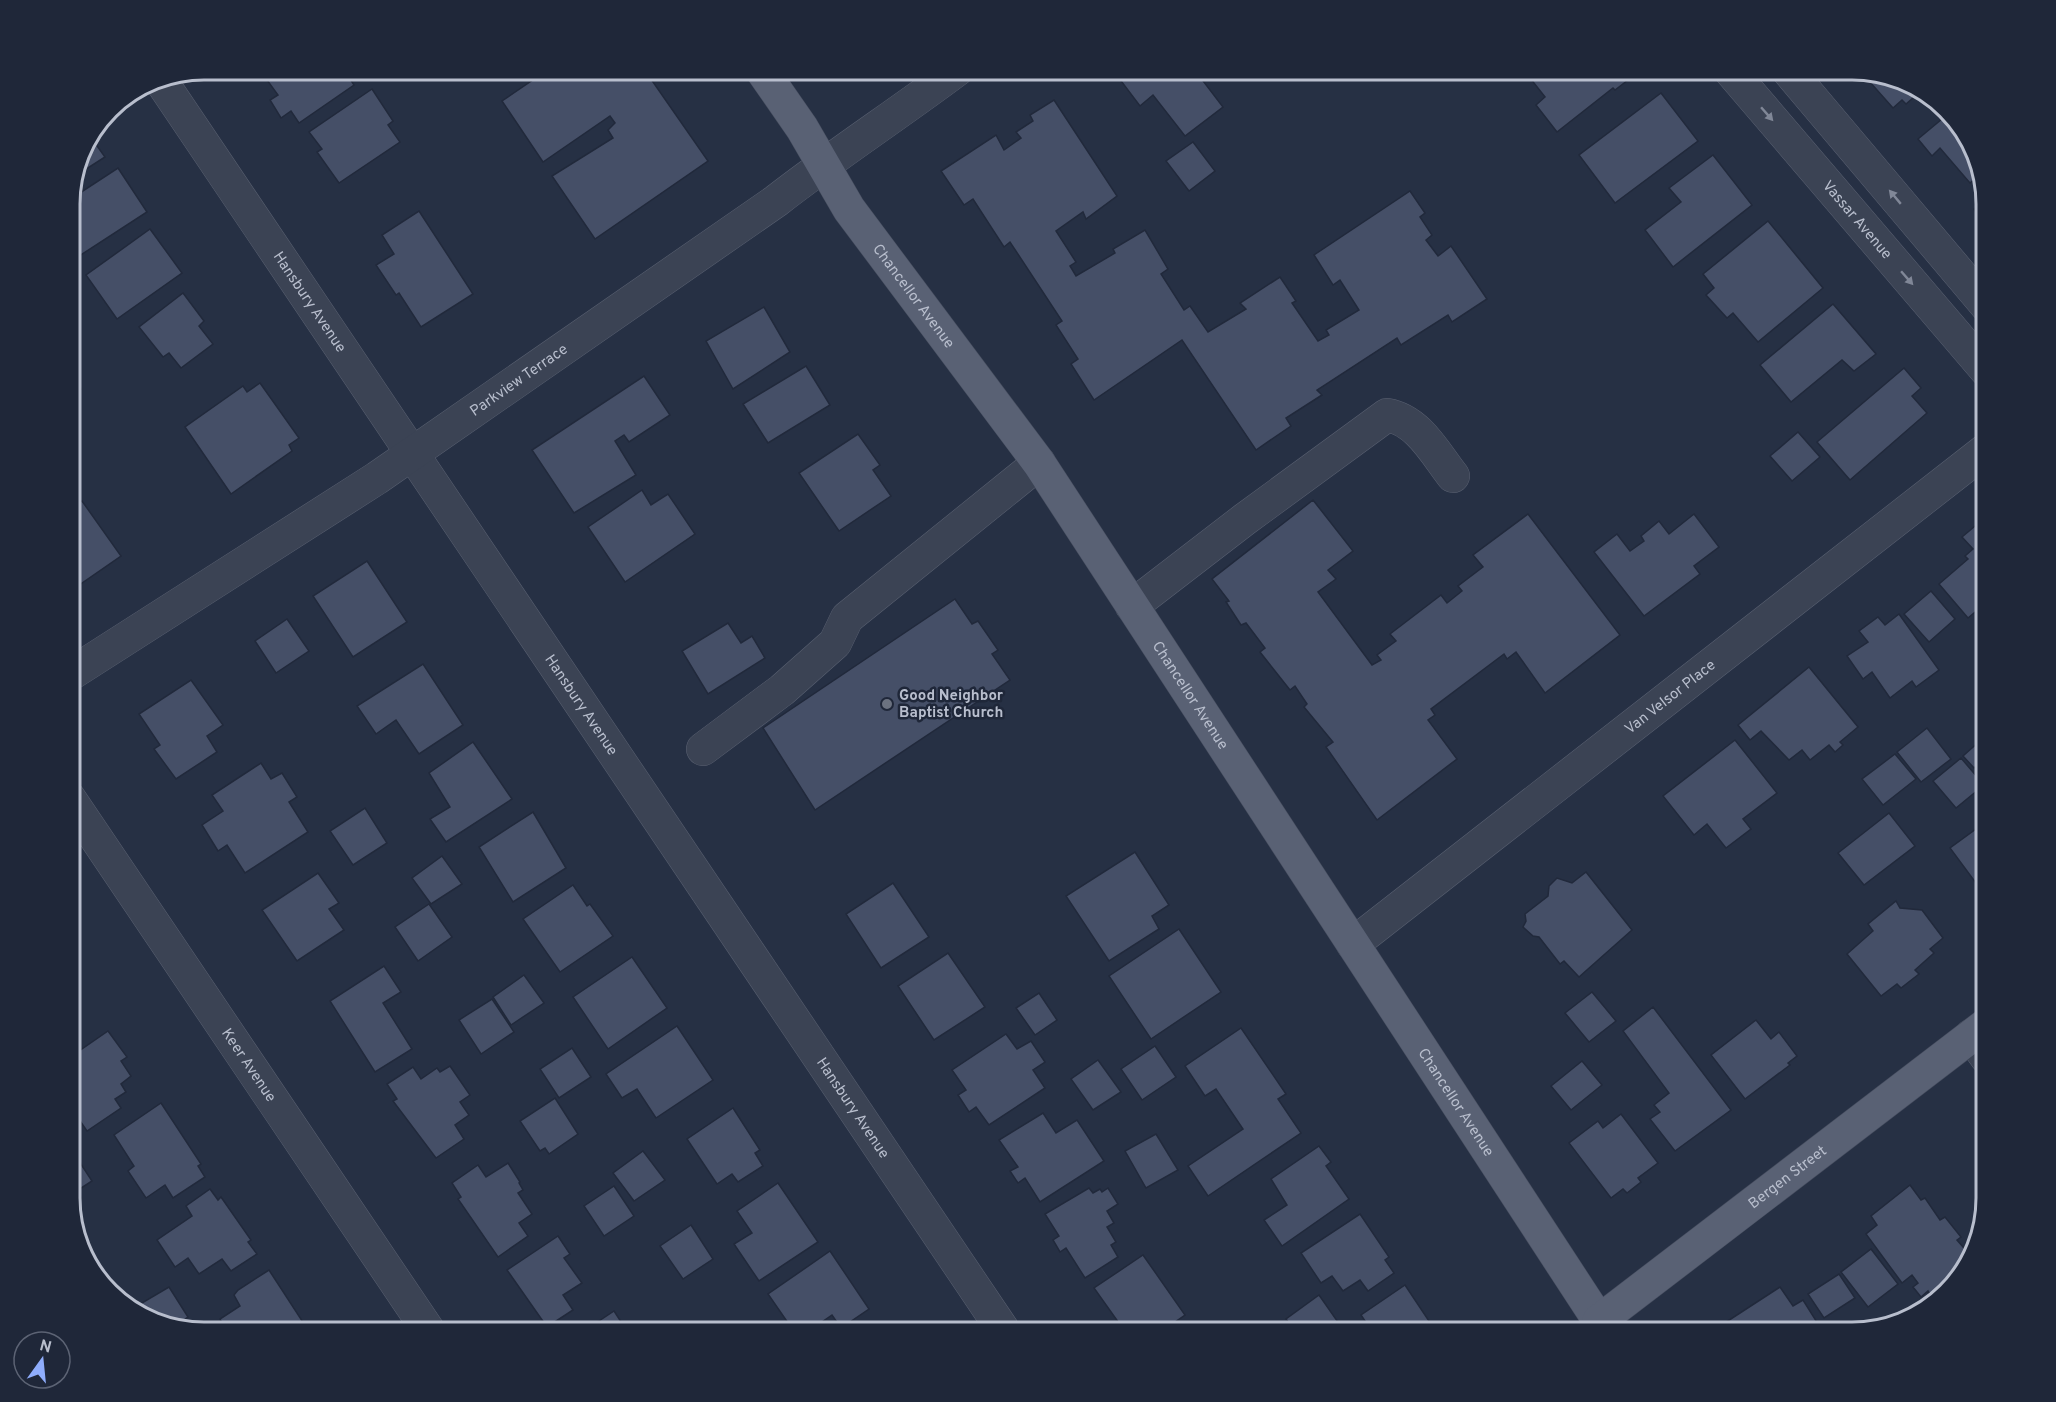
<svg xmlns="http://www.w3.org/2000/svg" width="2056" height="1402" font-family="Overpass,sans-serif">
<style>
.building{fill:#454f67;stroke:#21293b;stroke-width:1.5}
.lines{fill:none;stroke-linecap:round;stroke-linejoin:round}
.minor-casing{stroke:#596071;stroke-width:34}
.major-casing{stroke:#444b5d;stroke-width:34}
.minor{stroke:#3b4354;stroke-width:33}
.major{stroke:#596174;stroke-width:33}
.oneway{fill:#808797}
.worship-dot{fill:#6b7280;stroke:#1f2739;stroke-width:2}
.labels{text-anchor:middle;stroke-width:5;stroke-linejoin:round;paint-order:stroke}
.street-label{font-size:15px;fill:#b8becd;stroke:#1f2739}
.poi-label{font-size:15px;font-weight:bold;fill:#b8becd;stroke:#1f2739;text-anchor:start}
.rim{fill:none;stroke:#b8becd;stroke-width:3}
</style>
<rect width="100%" height="100%" fill="#263044"/>
<g class="building">
<polygon points="284,69 344,69 354,85 299,123 291,111 281,118 270,100 278,95 267,80"/>
<polygon points="549,69 644,69 708,161 595,239 552,176 613,138 608,130 615,123 610,116 543,162 502,101"/>
<polygon points="1112,69 1194,69 1223,107 1185,136 1153,95 1140,106"/>
<polygon points="1542,69 1641,69 1641,70 1615,90 1613,88 1557,132 1536,105 1545,97 1530,78"/>
<polygon points="1861,72 1922,90 1906,104 1902,100 1893,108"/>
<polygon points="372,89 393,121 388,125 400,142 339,183 317,152 322,149 309,132"/>
<polygon points="1661,93 1698,141 1615,203 1579,155"/>
<polygon points="1054,100 1117,196 1086,219 1083,212 1056,231 1076,262 1070,266 1076,276 1115,253 1113,249 1145,230 1168,269 1161,274 1184,310 1190,306 1208,332 1246,309 1240,303 1280,277 1296,301 1292,303 1318,341 1329,335 1326,330 1359,310 1340,280 1333,285 1314,255 1410,191 1425,213 1420,217 1432,235 1426,240 1438,256 1451,246 1487,299 1452,322 1448,315 1401,345 1397,338 1317,390 1322,395 1286,418 1291,426 1256,450 1182,340 1094,400 1071,364 1078,359 1056,325 1062,321 1010,242 1004,247 973,199 964,205 941,171 996,135 1004,150 1021,138 1016,132 1033,121 1030,115"/>
<polygon points="1948,114 1969,137 1979,175 1970,183 1940,148 1932,156 1918,139"/>
<polygon points="90,136 105,157 77,175 75,172 79,152"/>
<polygon points="1193,142 1215,171 1189,191 1166,161"/>
<polygon points="1713,155 1752,205 1673,267 1645,230 1681,202 1669,188"/>
<polygon points="118,168 147,212 73,260 69,254 69,200"/>
<polygon points="1986,199 1987,203 1987,224 1974,209"/>
<polygon points="419,211 473,294 421,327 399,293 396,295 376,265 394,254 382,235"/>
<polygon points="1768,221 1823,288 1758,342 1733,313 1727,318 1706,295 1714,288 1703,274"/>
<polygon points="150,229 182,273 117,319 86,275"/>
<polygon points="183,293 204,321 199,326 213,344 181,368 169,353 163,357 139,327"/>
<polygon points="1833,304 1876,354 1854,371 1842,360 1791,402 1760,365"/>
<polygon points="764,307 790,352 733,389 706,341"/>
<polygon points="806,366 830,405 768,443 743,404"/>
<polygon points="1904,368 1921,388 1912,396 1927,413 1850,480 1817,442"/>
<polygon points="69,373 81,389 69,398"/>
<polygon points="644,376 670,415 629,442 624,435 615,441 636,475 574,513 532,450"/>
<polygon points="260,383 299,438 289,445 292,451 231,494 185,427 243,386 247,392"/>
<polygon points="1798,432 1820,457 1792,481 1770,456"/>
<polygon points="858,434 880,465 873,470 891,496 839,531 799,473"/>
<polygon points="642,490 651,505 668,494 695,534 625,582 588,527"/>
<polygon points="1313,500 1353,551 1328,570 1336,579 1318,592 1372,665 1381,660 1377,655 1396,641 1390,634 1441,595 1447,603 1462,591 1458,586 1483,567 1473,555 1528,514 1620,635 1545,693 1516,652 1507,659 1504,654 1431,709 1435,715 1428,720 1457,759 1377,820 1326,747 1333,742 1304,707 1307,704 1295,686 1290,690 1260,652 1265,648 1246,623 1241,625 1226,602 1229,601 1212,579"/>
<polygon points="82,501 121,556 69,592 69,510"/>
<polygon points="1694,514 1719,547 1694,566 1700,574 1644,616 1594,552 1617,534 1630,551 1644,541 1641,536 1659,521 1669,534"/>
<polygon points="1987,516 1987,602 1968,618 1939,584 1968,559 1965,556 1973,549 1962,537"/>
<polygon points="367,561 407,622 353,657 313,596"/>
<polygon points="1931,591 1955,619 1929,642 1904,614"/>
<polygon points="955,599 972,624 978,621 998,650 992,654 1010,680 815,810 763,728"/>
<polygon points="1899,614 1939,670 1916,687 1912,681 1890,698 1872,672 1863,679 1847,656 1868,642 1859,631 1878,617 1885,625"/>
<polygon points="287,619 309,651 276,673 255,641"/>
<polygon points="728,623 741,643 752,636 765,658 708,694 682,651"/>
<polygon points="423,664 463,725 419,754 396,720 376,734 357,706"/>
<polygon points="1809,667 1858,727 1840,742 1843,745 1835,752 1829,745 1810,760 1802,750 1789,760 1761,731 1750,740 1738,725"/>
<polygon points="191,680 223,725 207,736 217,752 176,779 154,749 160,745 139,714"/>
<polygon points="1927,728 1951,759 1921,782 1897,752"/>
<polygon points="1735,740 1777,793 1743,819 1751,829 1726,848 1707,824 1694,835 1663,796"/>
<polygon points="1981,740 1987,747 1987,756 1974,768 1963,756"/>
<polygon points="473,742 512,799 446,842 430,819 450,807 429,773"/>
<polygon points="1895,754 1916,779 1883,805 1862,779"/>
<polygon points="1961,758 1984,785 1956,808 1933,781"/>
<polygon points="261,763 271,779 282,773 297,797 289,802 308,832 245,873 227,845 218,851 202,825 223,811 212,795"/>
<polygon points="365,808 387,843 353,865 330,831"/>
<polygon points="533,812 566,868 513,902 479,847"/>
<polygon points="1889,813 1915,846 1864,885 1838,853"/>
<polygon points="1987,821 1987,898 1950,848"/>
<polygon points="1135,852 1169,905 1152,916 1159,929 1109,961 1066,896"/>
<polygon points="442,856 462,884 431,904 412,878"/>
<polygon points="1586,872 1632,930 1579,977 1564,961 1560,964 1539,937 1533,936 1523,927 1526,921 1525,914 1548,896 1549,886 1557,878 1572,883"/>
<polygon points="318,873 339,903 329,909 344,930 297,961 262,910"/>
<polygon points="893,883 929,937 881,968 846,914"/>
<polygon points="573,885 587,906 590,904 613,936 560,972 523,919"/>
<polygon points="1896,901 1900,908 1922,910 1943,938 1930,949 1934,953 1915,970 1919,974 1901,988 1897,984 1881,996 1847,954 1873,931 1868,924"/>
<polygon points="429,904 452,937 418,961 395,927"/>
<polygon points="1179,929 1221,992 1151,1039 1109,976"/>
<polygon points="948,953 985,1007 934,1040 898,986"/>
<polygon points="632,957 667,1008 608,1049 573,997"/>
<polygon points="384,966 401,992 383,1003 412,1049 375,1072 330,1001"/>
<polygon points="69,975 79,990 69,996"/>
<polygon points="524,975 544,1003 511,1025 493,997"/>
<polygon points="1592,992 1616,1021 1589,1042 1565,1013"/>
<polygon points="1039,993 1057,1020 1035,1035 1016,1008"/>
<polygon points="492,999 514,1032 481,1054 459,1020"/>
<polygon points="1653,1007 1731,1110 1675,1151 1650,1119 1660,1112 1654,1105 1669,1093 1623,1031"/>
<polygon points="1756,1020 1771,1039 1779,1032 1797,1056 1788,1063 1790,1065 1745,1099 1711,1055"/>
<polygon points="677,1026 713,1080 656,1118 637,1089 622,1098 606,1074"/>
<polygon points="1241,1028 1286,1094 1278,1099 1301,1133 1208,1196 1188,1166 1243,1129 1216,1089 1205,1096 1185,1066"/>
<polygon points="108,1031 127,1057 121,1061 131,1076 121,1084 126,1092 115,1099 121,1108 87,1131 69,1105 69,1058"/>
<polygon points="1006,1034 1017,1049 1031,1041 1045,1062 1033,1070 1045,1088 989,1125 976,1107 969,1112 958,1095 966,1090 952,1070"/>
<polygon points="1155,1046 1176,1077 1142,1100 1121,1069"/>
<polygon points="572,1048 591,1077 559,1098 540,1069"/>
<polygon points="1098,1060 1121,1092 1093,1110 1071,1079"/>
<polygon points="1582,1061 1602,1085 1571,1110 1551,1086"/>
<polygon points="450,1066 470,1095 460,1102 469,1115 455,1125 464,1139 436,1158 393,1101 397,1099 387,1084 413,1067 421,1079 437,1068 440,1072"/>
<polygon points="555,1098 578,1134 549,1154 545,1148 540,1151 520,1121"/>
<polygon points="161,1103 201,1164 198,1166 205,1177 173,1198 165,1185 146,1198 128,1171 134,1166 114,1135"/>
<polygon points="733,1108 760,1150 755,1153 763,1166 738,1182 732,1174 717,1184 687,1139"/>
<polygon points="1043,1113 1056,1133 1077,1120 1104,1161 1040,1202 1025,1178 1018,1183 1010,1171 1018,1167 999,1140"/>
<polygon points="1621,1114 1658,1163 1638,1178 1641,1182 1627,1193 1623,1189 1611,1198 1569,1143 1598,1121 1603,1128"/>
<polygon points="1156,1134 1178,1170 1146,1188 1125,1151"/>
<polygon points="1319,1146 1331,1162 1326,1166 1349,1199 1282,1246 1264,1220 1287,1205 1271,1179"/>
<polygon points="643,1151 665,1180 634,1201 613,1173"/>
<polygon points="75,1155 92,1181 69,1196 69,1159"/>
<polygon points="508,1163 520,1182 519,1183 523,1190 518,1193 532,1214 519,1223 528,1236 498,1257 458,1199 461,1197 452,1183 478,1165 486,1177"/>
<polygon points="778,1183 818,1242 759,1281 734,1244 752,1233 737,1211"/>
<polygon points="1910,1185 1921,1200 1925,1198 1940,1220 1945,1217 1961,1237 1957,1240 1970,1255 1965,1269 1931,1296 1928,1291 1921,1297 1913,1287 1918,1283 1912,1275 1902,1283 1866,1234 1877,1225 1871,1216"/>
<polygon points="614,1186 634,1216 604,1236 584,1206"/>
<polygon points="1089,1188 1093,1193 1100,1189 1102,1192 1108,1188 1118,1204 1107,1211 1114,1223 1107,1227 1116,1242 1111,1245 1118,1257 1085,1278 1066,1248 1060,1252 1053,1240 1059,1236 1045,1214"/>
<polygon points="210,1189 218,1200 221,1197 251,1240 248,1242 257,1254 231,1271 222,1259 199,1274 188,1258 175,1267 157,1240 192,1216 186,1206"/>
<polygon points="1360,1214 1389,1257 1385,1260 1394,1273 1368,1291 1360,1280 1343,1291 1332,1276 1321,1283 1301,1253"/>
<polygon points="691,1225 713,1259 683,1279 660,1246"/>
<polygon points="558,1236 570,1254 564,1258 582,1283 563,1295 573,1310 547,1327 507,1270"/>
<polygon points="83,1242 103,1272 97,1276 87,1265 80,1244"/>
<polygon points="1871,1249 1898,1284 1868,1307 1841,1272"/>
<polygon points="830,1251 869,1309 841,1328 832,1315 806,1333 795,1333 768,1294"/>
<polygon points="1143,1255 1185,1315 1159,1333 1126,1333 1094,1288"/>
<polygon points="269,1270 310,1333 213,1333 211,1330 222,1323 220,1319 240,1306 234,1295 238,1290"/>
<polygon points="1839,1274 1855,1298 1824,1318 1808,1294"/>
<polygon points="1405,1285 1437,1333 1373,1333 1361,1315"/>
<polygon points="169,1287 188,1317 176,1325 138,1313 135,1307"/>
<polygon points="1780,1287 1793,1306 1803,1300 1820,1327 1811,1333 1725,1333 1720,1326"/>
<polygon points="1319,1295 1340,1325 1330,1333 1296,1333 1286,1319"/>
<polygon points="614,1311 627,1331 634,1327 639,1333 581,1333"/>
</g>
<g class="lines">
<defs>
<g id="minor">
<path id="s1" d="M 1729,69 L 1987,371"/>
<polyline points="1787,69 1987,306"/>
<path id="s2" d="M 159,78 L 1005,1333"/>
<path d="M 1132,606 L 1245,519 L 1387,415 C 1418,420 1435,453 1453,476"/>
<path id="s3" d="M 69,675 L 377,478 L 776,201 C 835,155 898,114 958,69"/>
<polyline points="703,749 782,690 835,643 847,618 1039,463"/>
<path id="s4" d="M 69,798 L 430,1333"/>
<path id="s5" d="M 1353,944 L 1987,449"/>
<polyline points="1971,1036 1987,1058"/>
</g>
<g id="major">
<path id="s6" d="M 761,69 L 802,128 L 849,209 L 1039,463 L 1607,1333"/>
<path id="s7" d="M 1599,1321 L 1987,1024"/>
</g>
</defs>
<use href="#minor" class="minor-casing"/>
<use href="#major" class="major-casing"/>
<use href="#minor" class="minor"/>
<use href="#major" class="major"/>
</g>
<defs><path id="oneway-solid" d="M-6-.8H1V-3.2L6.5 0L1 3.2V.8H-6Z" transform="scale(1.5)"/></defs>
<g class="oneway">
<use href="#oneway-solid" transform="translate(1767 114) rotate(49)"/>
<use href="#oneway-solid" transform="translate(1895 197) rotate(-130)"/>
<use href="#oneway-solid" transform="translate(1907 278) rotate(49)"/>
</g>
<circle class="worship-dot" cx="887" cy="704" r="6"/>
<g class="labels">
<g class="street-label">
<text dy="5" stroke="none"><textPath href="#s1" startOffset="198">Vassar Avenue</textPath></text>
<text dy="5" stroke="none"><textPath href="#s6" startOffset="274">Chancellor Avenue</textPath></text>
<text dy="5" stroke="none"><textPath href="#s2" startOffset="270">Hansbury Avenue</textPath></text>
<text dy="5" stroke="none"><textPath href="#s3" startOffset="538">Parkview Terrace</textPath></text>
<text dy="5" stroke="none"><textPath href="#s6" startOffset="760">Chancellor Avenue</textPath></text>
<text dy="5" stroke="none"><textPath href="#s5" startOffset="402">Van Velsor Place</textPath></text>
<text dy="5" stroke="none"><textPath href="#s2" startOffset="756">Hansbury Avenue</textPath></text>
<text dy="5" stroke="none"><textPath href="#s4" startOffset="322">Keer Avenue</textPath></text>
<text dy="5" stroke="none"><textPath href="#s6" startOffset="1246">Chancellor Avenue</textPath></text>
<text dy="5" stroke="none"><textPath href="#s2" startOffset="1242">Hansbury Avenue</textPath></text>
<text dy="5" stroke="none"><textPath href="#s7" startOffset="237">Bergen Street</textPath></text>
</g>
<g class="poi-label">
<text x="899" y="700">Good Neighbor<tspan x="899" dy="17">Baptist Church</tspan></text>
</g>
</g>
<path d="M0 0H2056V1402H0ZM204 80H1852A124 124 0 0 1 1976 204V1198A124 124 0 0 1 1852 1322H204A124 124 0 0 1 80 1198V204A124 124 0 0 1 204 80Z" fill="#1f2739" fill-rule="evenodd"/>
<path class="rim" d="M204 80H1852A124 124 0 0 1 1976 204V1198A124 124 0 0 1 1852 1322H204A124 124 0 0 1 80 1198V204A124 124 0 0 1 204 80Z"/>
<g transform="translate(42 1360) rotate(15)"><circle r="28" fill="#1f2739" stroke="#5c6374" stroke-width="1.5"/>
<path d="M0-4.5L10 22L0 15L-10 22Z" fill="#8fadfc"/>
<text y="-9" font-size="16" font-weight="bold" text-anchor="middle" fill="#b8becd">N</text>
</g>
</svg>
